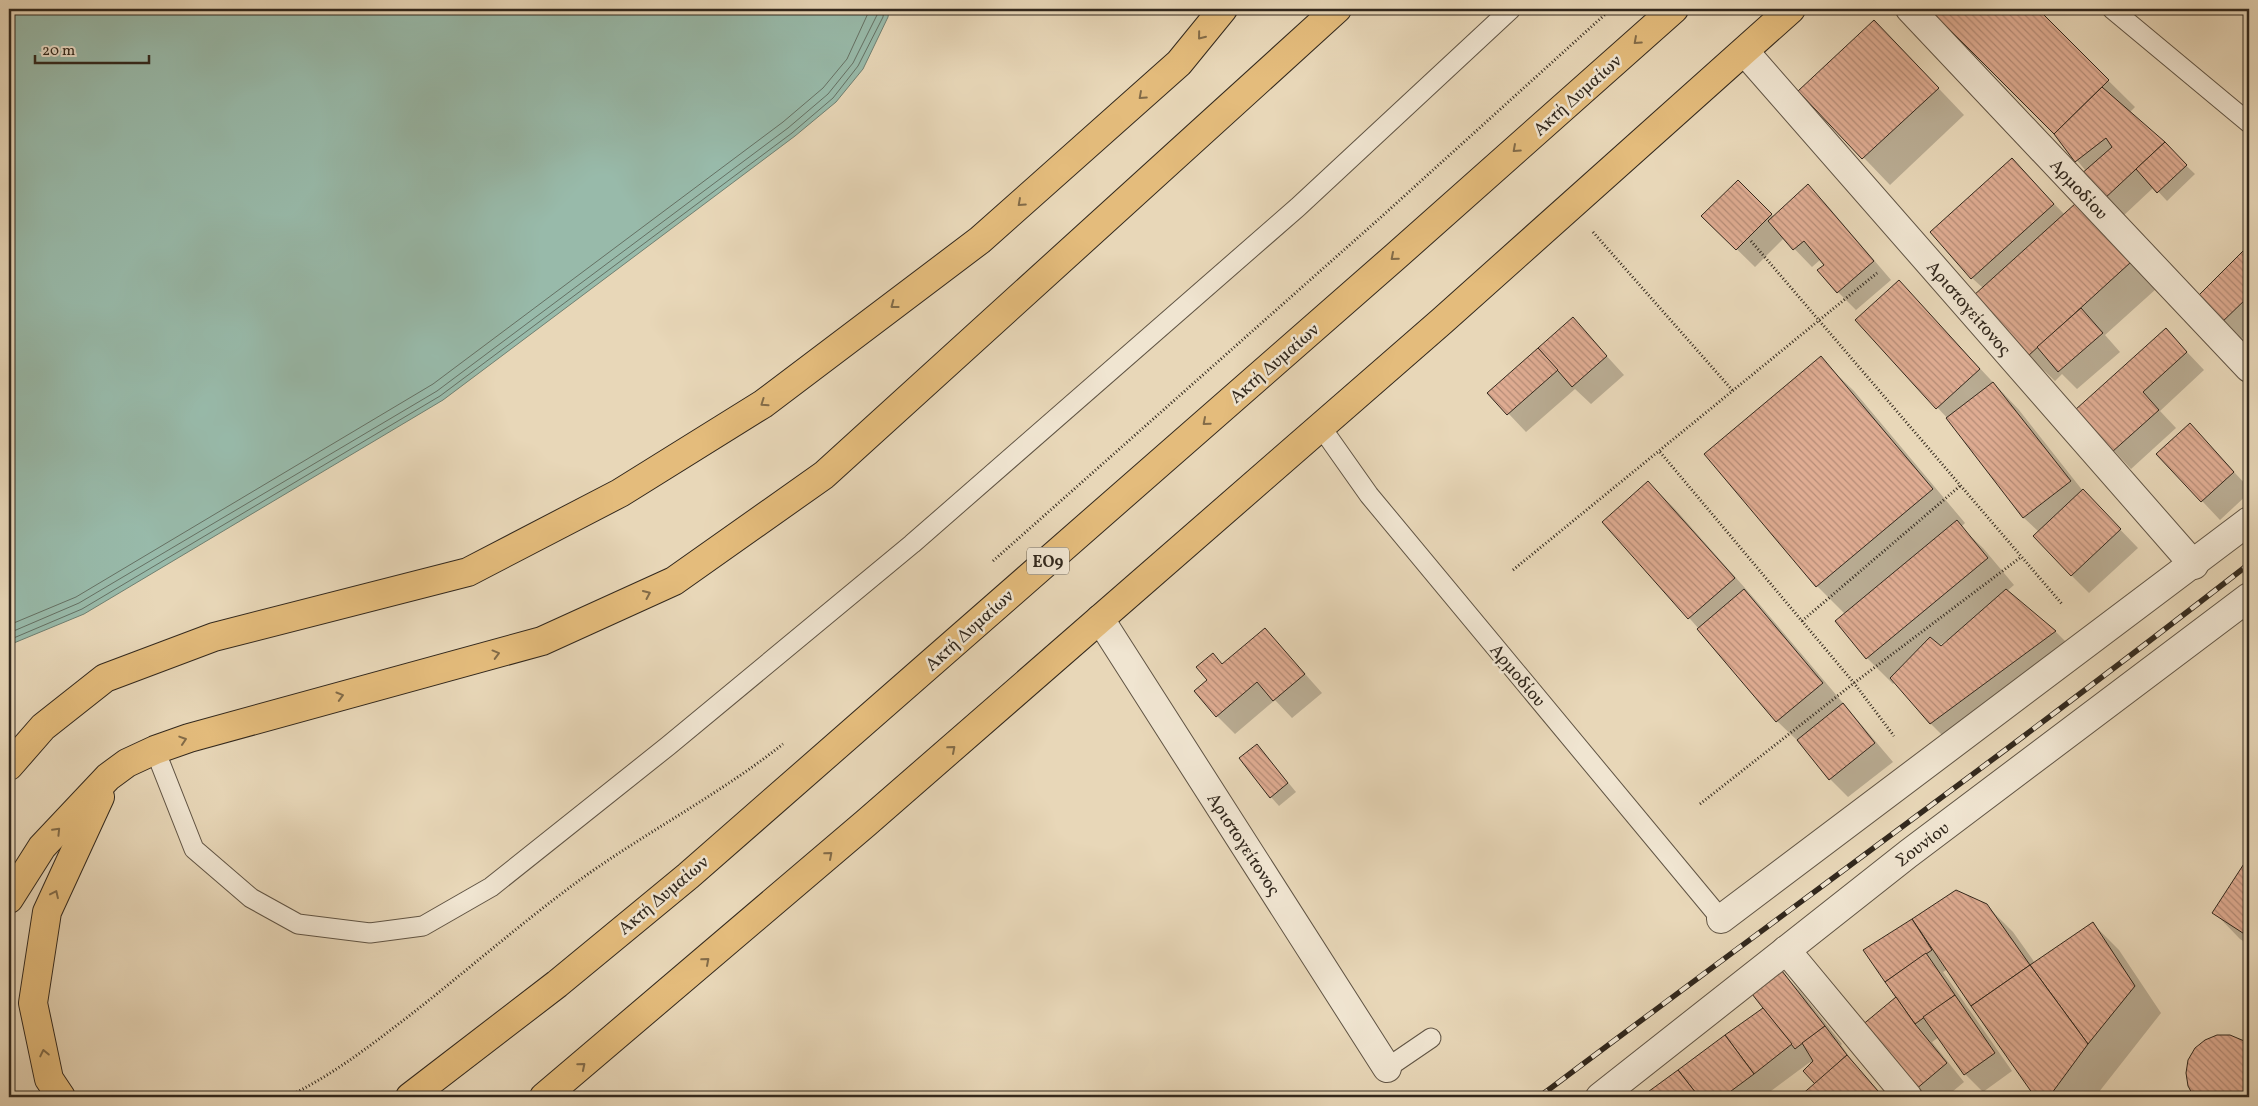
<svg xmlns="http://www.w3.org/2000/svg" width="2258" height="1106" font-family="Vollkorn,serif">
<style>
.water{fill:#98baaa;stroke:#6f8072}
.shadow{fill:#0003;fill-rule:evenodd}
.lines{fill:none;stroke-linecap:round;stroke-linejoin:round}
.shore{stroke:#657164;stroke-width:1}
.building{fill:url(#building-back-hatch);stroke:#32281d}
.service-casing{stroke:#605444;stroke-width:21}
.minor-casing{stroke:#605444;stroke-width:30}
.primary-casing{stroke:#32281d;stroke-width:30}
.path{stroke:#32281d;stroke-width:3;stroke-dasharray:1 2.5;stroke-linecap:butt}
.service{stroke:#f0e5d1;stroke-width:19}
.minor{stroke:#f0e5d1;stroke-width:28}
.primary{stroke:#e4bc7c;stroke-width:28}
.rail-casing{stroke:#32281d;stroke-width:5.5}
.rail{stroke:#f0e5d1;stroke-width:4;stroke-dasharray:11;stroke-linecap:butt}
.oneway{stroke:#826b48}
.labels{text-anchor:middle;stroke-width:5;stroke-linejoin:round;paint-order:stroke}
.shield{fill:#f0e5d1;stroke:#6b6153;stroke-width:1}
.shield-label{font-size:16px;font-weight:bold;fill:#32281d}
.street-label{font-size:18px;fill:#32281d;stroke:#f0e5d1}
</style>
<defs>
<pattern id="building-back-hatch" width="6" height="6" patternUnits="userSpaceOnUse" patternTransform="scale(1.25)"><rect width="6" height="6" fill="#dfac92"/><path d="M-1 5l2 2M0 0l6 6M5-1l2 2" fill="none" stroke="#b58c77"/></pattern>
</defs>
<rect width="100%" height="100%" fill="#e8d7b8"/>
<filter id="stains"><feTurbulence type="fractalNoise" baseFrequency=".004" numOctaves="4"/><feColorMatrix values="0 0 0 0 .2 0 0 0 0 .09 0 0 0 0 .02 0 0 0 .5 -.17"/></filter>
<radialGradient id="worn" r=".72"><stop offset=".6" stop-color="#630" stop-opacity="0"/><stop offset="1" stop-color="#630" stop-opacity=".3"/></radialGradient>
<polygon class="water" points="9,9 889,9 888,17 863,69 836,102 795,136 443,400 84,614 9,645"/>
<g class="shadow">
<polygon points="1931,9 2036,9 2135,107 2130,112 2195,174 2167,201 2154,187 2122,217 2104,199 2086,171 2055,134"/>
<polygon points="1900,48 1964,115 1890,185 1800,91"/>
<polygon points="2012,160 2064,214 2076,204 2156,289 2105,335 2120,352 2077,389 2062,374 2055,381 2028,355 1983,288 1972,278"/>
<polygon points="1738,181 1774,217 1808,186 1826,204 1891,280 1856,310 1838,292 1825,265 1821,259 1812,267 1784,238 1755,267 1703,216"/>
<polygon points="2249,247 2249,331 2237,343 2195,301"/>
<polygon points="1899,282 2019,410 2083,491 2138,548 2089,593 2071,575 2039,532 2024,518 1949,420 1856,320"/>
<polygon points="1573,319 1624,375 1591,404 1575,389 1526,432 1489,393"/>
<polygon points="2166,330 2204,370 2160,411 2176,428 2131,469 2076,410"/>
<path d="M 1820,358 L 1854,391 L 1965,523 L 1961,527 L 1983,548 L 2014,585 L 2007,591 L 2056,632 L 2082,658 L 1957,750 L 1930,723 L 1895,682 L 1893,684 L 1867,658 L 1845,614 L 1817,586 ZM 1947,640 L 1948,642 L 1942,648 L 1939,646 Z"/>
<polygon points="2190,425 2249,488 2249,493 2220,520 2158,454"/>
<polygon points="1648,482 1675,509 1760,605 1893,762 1848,797 1830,779 1804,747 1777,721 1699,629 1604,522"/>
<polygon points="1265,629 1322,693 1292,718 1275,700 1235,734 1217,716 1208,681 1213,654 1223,665"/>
<polygon points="1257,745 1296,792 1279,806 1271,797"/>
<polygon points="2249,858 2249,945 2240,939 2214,912"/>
<polygon points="1986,905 2013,932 2035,963 2093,924 2119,950 2161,1013 2095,1097 2037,1097 1948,969 1943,972 2012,1071 1983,1092 1965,1074 1939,1037 1932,1042 1964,1082 1946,1097 1923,1097 1916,1090 1898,997 1865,950 1913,920"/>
<polygon points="1782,973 1800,991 1842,1044 1841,1045 1856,1066 1884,1097 1801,1097 1816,1084 1810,1062 1763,1097 1643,1097 1765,1008"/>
<polygon points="2230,1036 2249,1045 2249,1097 2195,1097 2189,1086"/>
</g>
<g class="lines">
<g class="shore">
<polyline points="9,625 76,597 433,384 783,122 823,88 847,59 870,9"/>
<polyline points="9,633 79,603 437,391 788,128 828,94 853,63 877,15 878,9"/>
<polyline points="9,640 82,609 440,396 792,133 833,98 858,66 883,17 884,9"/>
</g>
</g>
<g class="building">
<polygon points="1929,9 2038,9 2109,80 2054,134"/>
<polygon points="1874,20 1939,88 1862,159 1798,91"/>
<polygon points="2102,87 2165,142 2103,200 2080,175 2112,147 2106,138 2075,162 2054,134"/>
<polygon points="2165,142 2187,165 2157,193 2136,169"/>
<polygon points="2012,158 2054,204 1971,279 1930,232"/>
<polygon points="1738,180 1772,214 1736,250 1701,216"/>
<polygon points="1808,184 1874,261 1837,293 1817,270 1824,265 1804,241 1793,250 1768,221"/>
<polygon points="2076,203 2131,262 2028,356 1973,296"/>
<polygon points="2249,245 2249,296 2218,326 2193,301"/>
<polygon points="1899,280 1980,369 1936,409 1855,320"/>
<polygon points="2081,308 2103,333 2058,372 2037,347"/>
<polygon points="1573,317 1607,356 1572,387 1538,348"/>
<polygon points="2166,328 2187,352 2143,392 2159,410 2112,452 2075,410"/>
<polygon points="1538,348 1558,370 1507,415 1487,393"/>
<polygon points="1821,356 1933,489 1816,587 1704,454"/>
<polygon points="1993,382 2071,481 2023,518 1946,418"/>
<polygon points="2190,423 2234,472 2201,502 2156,454"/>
<polygon points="1648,481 1735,578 1688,619 1602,522"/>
<polygon points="2083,489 2121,529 2071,576 2033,536"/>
<polygon points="1957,520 1988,558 1866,659 1835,621"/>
<polygon points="1744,589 1823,683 1776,722 1697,629"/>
<polygon points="2006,589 2056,631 1930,724 1890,678 1930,637 1941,646"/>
<polygon points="1265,628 1305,674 1273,701 1257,682 1216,717 1194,691 1207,680 1196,667 1213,653 1222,664"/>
<polygon points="1843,703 1875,743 1829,780 1797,740"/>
<polygon points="1257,744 1288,783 1270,798 1239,758"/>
<polygon points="2249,856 2249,937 2212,913"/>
<polygon points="1956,890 1987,904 2030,965 1971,1006 1912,919"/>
<polygon points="1912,919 1932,950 1885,982 1863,950"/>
<polygon points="2093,922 2135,986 2088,1044 2030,965"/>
<polygon points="1926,953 1955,995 1915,1024 1885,982"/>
<polygon points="2030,965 2088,1044 2049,1097 2035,1097 1971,1006"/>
<polygon points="1782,971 1825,1026 1795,1049 1752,994"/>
<polygon points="1955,995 1995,1053 1964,1075 1923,1017"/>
<polygon points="1896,997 1915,1024 1947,1063 1915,1090 1861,1026"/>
<polygon points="1763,1008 1792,1044 1754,1074 1725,1035"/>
<polygon points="1825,1026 1847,1055 1815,1084 1803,1071 1813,1061 1802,1043"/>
<polygon points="1725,1035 1754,1074 1723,1097 1699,1097 1678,1070"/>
<polygon points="2217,1035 2230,1035 2249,1043 2249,1097 2194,1097 2188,1086 2186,1073 2188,1060 2195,1048 2205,1040"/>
<polygon points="1847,1055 1878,1091 1871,1097 1799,1097"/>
<polygon points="1678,1070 1699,1097 1641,1097"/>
</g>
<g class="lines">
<defs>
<g id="service">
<polyline points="2112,9 2249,123"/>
<polyline points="1321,427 1369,495 1721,919"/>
<polyline points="155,750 194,849 251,898 298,924 370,933 423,926 491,887 668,746 912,544 1298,207 1511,9"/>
<polyline points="1387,1068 1431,1038"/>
</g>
<g id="minor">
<polyline points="1910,9 2249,368"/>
<polyline points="1745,52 2194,565"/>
<polyline points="1100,619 1387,1068"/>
<polyline points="1721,919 2249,521"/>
<polyline points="1786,950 1908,1097"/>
<polyline points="1600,1097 1908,854 2249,597"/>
</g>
<g id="primary">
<polyline points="9,766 43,727 105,678 214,637 468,572 620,493 763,404 980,240 1179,63 1223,9"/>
<polyline points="9,899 42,847 108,777 127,763 155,750 189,738 542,641 674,581 824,475 1337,9"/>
<polyline points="61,1097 49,1079 33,1003 47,912 100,797"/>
<polyline points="410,1097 557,984 688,876 1396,256 1674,9"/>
<polyline points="544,1097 866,823 1442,321 1791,9"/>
</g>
</defs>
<use href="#service" class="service-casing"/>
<use href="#minor" class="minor-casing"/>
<use href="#primary" class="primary-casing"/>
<g class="path">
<polyline points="1593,232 1733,391"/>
<polyline points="1751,241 2062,604"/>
<polyline points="1660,452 1854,683 1894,736"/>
<polyline points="993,561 1380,218 1611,9"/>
<polyline points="1513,570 1877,273"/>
<polyline points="1802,621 1960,486"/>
<polyline points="1700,804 1854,683 2021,557"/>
<path d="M 287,1097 C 325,1079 358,1055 392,1029 C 458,979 520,923 588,874 C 652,829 721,793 783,744"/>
</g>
<use href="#service" class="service"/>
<use href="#minor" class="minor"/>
<use href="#primary" class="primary"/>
<defs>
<path id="rail" d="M 1539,1097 C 1775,919 2016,746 2249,564"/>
</defs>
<use href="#rail" class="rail-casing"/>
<use href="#rail" class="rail"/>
</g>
<defs><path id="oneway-chevron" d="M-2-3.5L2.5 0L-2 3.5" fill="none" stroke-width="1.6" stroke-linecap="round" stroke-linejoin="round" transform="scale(1.25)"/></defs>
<g class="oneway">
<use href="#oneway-chevron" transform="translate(1201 36) rotate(129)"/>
<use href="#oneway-chevron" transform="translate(1637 41) rotate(138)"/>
<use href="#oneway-chevron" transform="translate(1142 96) rotate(138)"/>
<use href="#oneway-chevron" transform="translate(1516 149) rotate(138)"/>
<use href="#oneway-chevron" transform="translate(1021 203) rotate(138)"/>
<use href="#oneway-chevron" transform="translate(1394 257) rotate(139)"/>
<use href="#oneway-chevron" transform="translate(894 305) rotate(143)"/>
<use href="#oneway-chevron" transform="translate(764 403) rotate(145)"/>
<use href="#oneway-chevron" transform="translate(1206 422) rotate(139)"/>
<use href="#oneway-chevron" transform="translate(647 594) rotate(-24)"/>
<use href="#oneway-chevron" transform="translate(496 654) rotate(-15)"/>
<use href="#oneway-chevron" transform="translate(340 696) rotate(-16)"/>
<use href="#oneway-chevron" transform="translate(183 740) rotate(-18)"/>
<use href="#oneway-chevron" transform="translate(952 749) rotate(-41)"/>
<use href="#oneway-chevron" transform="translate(57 831) rotate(-46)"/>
<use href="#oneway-chevron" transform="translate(829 855) rotate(-41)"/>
<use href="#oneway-chevron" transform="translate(55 894) rotate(-65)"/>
<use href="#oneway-chevron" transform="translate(706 961) rotate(-41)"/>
<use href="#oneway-chevron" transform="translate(44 1053) rotate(-102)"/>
<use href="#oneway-chevron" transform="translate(582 1066) rotate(-40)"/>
</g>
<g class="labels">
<rect class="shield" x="1027" y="547.5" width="42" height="27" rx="4"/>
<g class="shield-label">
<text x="1048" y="567">ΕΟ9</text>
</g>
<g class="street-label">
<text transform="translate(1577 95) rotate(-42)" y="6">Ακτή Δυμαίων</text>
<text transform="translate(2079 189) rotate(47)" y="6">Αρμοδίου</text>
<text transform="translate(1969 308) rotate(49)" y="6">Αριστογείτονος</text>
<text transform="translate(1274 363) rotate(-41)" y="6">Ακτή Δυμαίων</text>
<text transform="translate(969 630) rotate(-42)" y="6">Ακτή Δυμαίων</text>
<text transform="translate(1518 675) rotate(50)" y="6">Αρμοδίου</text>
<text transform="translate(1244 844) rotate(57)" y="6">Αριστογείτονος</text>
<text transform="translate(1922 844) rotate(-37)" y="6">Σουνίου</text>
<text transform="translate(663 895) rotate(-40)" y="6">Ακτή Δυμαίων</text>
</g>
</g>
<rect width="2258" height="1106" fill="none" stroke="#e8d7b8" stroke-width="30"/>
<rect x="10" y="10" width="2238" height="1086" fill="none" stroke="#32281d" stroke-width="2.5"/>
<rect x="15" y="15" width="2228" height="1076" fill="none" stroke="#32281d"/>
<path d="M35 55v8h114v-8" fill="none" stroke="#32281d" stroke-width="2.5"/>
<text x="42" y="55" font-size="15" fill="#32281d" stroke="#f0e5d1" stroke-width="4" paint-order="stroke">20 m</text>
<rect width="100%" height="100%" filter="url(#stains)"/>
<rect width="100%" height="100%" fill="url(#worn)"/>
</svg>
